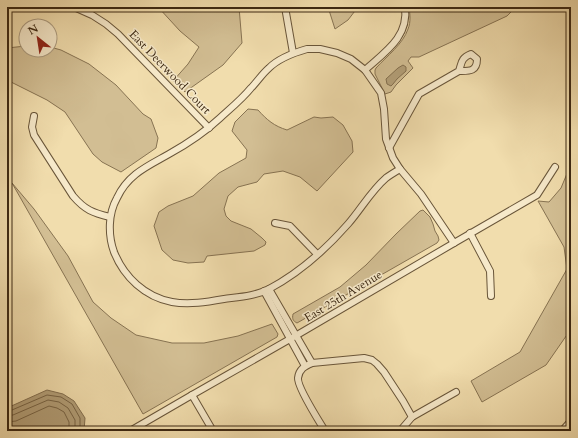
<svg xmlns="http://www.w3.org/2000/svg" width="578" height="438" font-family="Cardo,serif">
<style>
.green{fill:#d2be93;stroke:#877352}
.water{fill:#b39f78;stroke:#836f4f}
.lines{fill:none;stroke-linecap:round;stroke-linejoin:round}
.shore{stroke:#786445;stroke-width:1}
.minor-casing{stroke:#695539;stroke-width:8}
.minor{stroke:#f6e9ca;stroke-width:6}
.labels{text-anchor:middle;stroke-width:3;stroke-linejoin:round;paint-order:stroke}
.street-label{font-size:12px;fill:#3c2812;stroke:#f6e9ca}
</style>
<rect width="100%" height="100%" fill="#f1ddad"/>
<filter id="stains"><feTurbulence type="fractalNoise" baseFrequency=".005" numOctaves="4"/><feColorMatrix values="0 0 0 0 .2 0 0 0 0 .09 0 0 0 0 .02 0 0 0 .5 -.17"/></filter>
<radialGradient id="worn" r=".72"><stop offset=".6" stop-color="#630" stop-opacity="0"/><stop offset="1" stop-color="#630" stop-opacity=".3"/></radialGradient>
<g class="green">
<polygon points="158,7 239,7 242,43 223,65 185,92 173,81 188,64 199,47 180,31"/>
<polygon points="328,7 358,7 348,20 335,29"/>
<path d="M 409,7 L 516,7 L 507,16 L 419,57 L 411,57 L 408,61 L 413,68 L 396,85 L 391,92 L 385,94 L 375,74 L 375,70 L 376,68 C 387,56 403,44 408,29 C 411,22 410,14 409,7 Z"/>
<polygon points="26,46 26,50 50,50 50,47 61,50 89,64 116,85 143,114 151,119 158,138 156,148 121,172 102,162 93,154 65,112 47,100 11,82 7,81 7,48"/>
<path d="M 248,109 L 258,110 C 267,120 274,126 287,130 L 314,117 L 321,118 L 333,117 L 343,125 L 352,141 L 353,152 L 317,191 L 300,177 L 283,171 L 264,174 L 257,182 L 238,187 L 228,196 L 224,209 L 226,216 L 231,221 L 251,229 L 262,238 L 266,242 L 265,245 L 254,251 L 207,256 L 204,262 L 188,263 L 173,260 L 162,250 L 154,226 L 159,212 L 168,206 L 193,196 L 219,173 L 246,158 L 247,150 L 232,131 L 235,122 Z"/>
<polygon points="571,164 571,329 546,365 482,402 471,381 520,352 567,269 564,247 538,201 549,202 561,188"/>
<polygon points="12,183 34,209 68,256 93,302 111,318 136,335 172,343 204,343 238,336 272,324 278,334 277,337 143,414"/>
<path d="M 423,210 L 430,217 L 433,224 L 435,231 L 438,236 L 439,240 L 437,243 L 297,323 C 293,321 292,319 293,314 L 340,287 L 366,265 L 396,234 L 420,211 Z"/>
</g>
<g class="water">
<polygon points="403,65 406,67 406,71 397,79 393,84 391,86 387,84 386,79 398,68"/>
<polygon points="47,390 63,394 74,401 85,418 84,431 7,431 7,408"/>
</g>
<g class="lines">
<g class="shore">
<polyline points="7,411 12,410 47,395 61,397 72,404 80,418 80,431"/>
<polyline points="7,416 13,415 48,400 59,402 68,408 75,420 75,431"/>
<polyline points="7,422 16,421 49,406 57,408 64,412 69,422 69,431"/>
</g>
<defs>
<g id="minor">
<polyline points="74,7 92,15 106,24 118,34 209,128"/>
<polyline points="285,7 293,53"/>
<path d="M 307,49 L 320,49 L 337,53 L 351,59 L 365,70 L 381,93 L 384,109 L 386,139 L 393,158 L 400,169 C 395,172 390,175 386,178 C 371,191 361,209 348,224 C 326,249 299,273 269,289 C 256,296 239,297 224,299 C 207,302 189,305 172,302 C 145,297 124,277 114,252 C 108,235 108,214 117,198 C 128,174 148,166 169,154 C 187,144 205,132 220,118 C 231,108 242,99 251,88 C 257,82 262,74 269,68 C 279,58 293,53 307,49 Z"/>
<path d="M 365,70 C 385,52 409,37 405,7"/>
<path d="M 34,116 L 32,127 L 34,135 L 73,196 C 85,210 93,213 110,217"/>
<path d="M 389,148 L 419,94 L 459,71 C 462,62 461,58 471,54 L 477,59 C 477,72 469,71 459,71"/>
<polyline points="400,169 421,194 454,243"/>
<polyline points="275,223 290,226 317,254"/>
<polyline points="470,233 490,271 491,296"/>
<polyline points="269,289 312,363"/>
<polyline points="264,291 305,366"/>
<polyline points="192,395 213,431"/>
<polyline points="130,431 192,395 297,335 454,243 537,195 555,167"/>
<path d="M 325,431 C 319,421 297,387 298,378 C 299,369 305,366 312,363 L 364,358 L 372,360 L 377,364 L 384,372 L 403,401 L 412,417"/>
<polyline points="400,431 412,417 456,392"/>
<polyline points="562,431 571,421"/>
</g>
</defs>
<use href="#minor" class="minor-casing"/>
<use href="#minor" class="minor"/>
</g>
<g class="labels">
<g class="street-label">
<text transform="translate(170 72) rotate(46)" y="4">East Deerwood Court</text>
<text transform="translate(343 296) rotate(-31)" y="4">East 25th Avenue</text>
</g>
</g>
<rect width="578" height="438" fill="none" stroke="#f1ddad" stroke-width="24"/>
<rect x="8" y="8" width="562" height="422" fill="none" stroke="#3c2812" stroke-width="2"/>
<rect x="12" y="12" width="554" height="414" fill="none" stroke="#3c2812"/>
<g transform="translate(38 38) rotate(330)"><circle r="19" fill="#f6e9ca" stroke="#ac9c80"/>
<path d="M0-3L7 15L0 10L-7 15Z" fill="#8f2418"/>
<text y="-6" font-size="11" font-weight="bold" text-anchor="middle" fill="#3c2812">N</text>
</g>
<rect width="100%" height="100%" filter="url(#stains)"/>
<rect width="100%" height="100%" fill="url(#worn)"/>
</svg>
